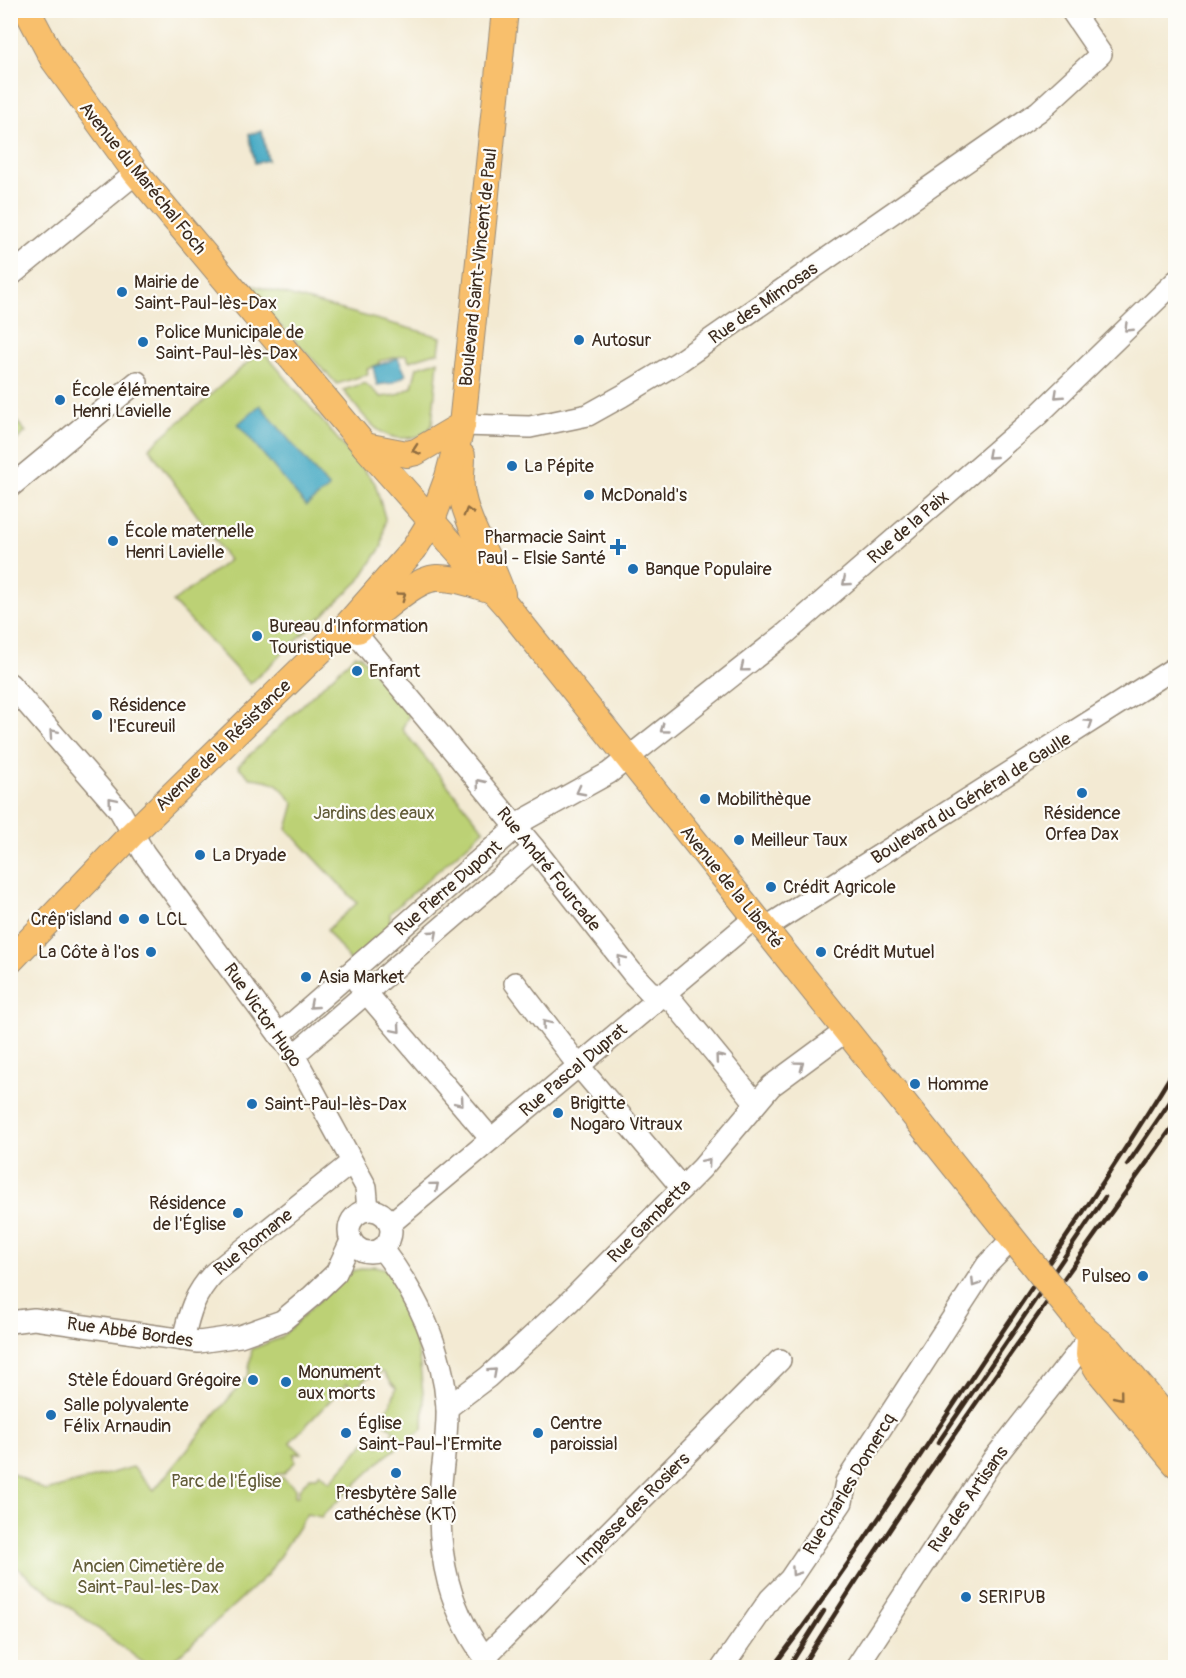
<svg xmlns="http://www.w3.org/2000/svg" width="1186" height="1678" font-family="Pangolin,sans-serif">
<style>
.green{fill:#bcd175;stroke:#7c7e4a;stroke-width:1.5;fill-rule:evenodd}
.water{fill:#43a8c3;stroke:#3f6970;stroke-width:1.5}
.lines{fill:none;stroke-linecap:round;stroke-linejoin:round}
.minor-casing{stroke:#978a78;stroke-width:24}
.major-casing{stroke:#978a78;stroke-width:28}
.minor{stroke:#fff;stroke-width:21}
.major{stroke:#f8bf6c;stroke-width:26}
.rail{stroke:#3b2a1e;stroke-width:4.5}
.major-bridge-casing{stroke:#978a78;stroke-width:28;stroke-linecap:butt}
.major-bridge{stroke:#f8bf6c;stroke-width:26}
.oneway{stroke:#a79f9a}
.oneway2{stroke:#906d41}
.poi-dot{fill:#1f6fb2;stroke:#fdfcf7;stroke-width:2}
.labels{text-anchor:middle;stroke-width:4.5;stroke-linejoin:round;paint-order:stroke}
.street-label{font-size:18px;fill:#3b2a1e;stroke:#fdfcf7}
.poi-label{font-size:18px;fill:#3b2a1e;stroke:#fdfcf7;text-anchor:start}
.park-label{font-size:18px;fill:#625c38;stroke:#fdfcf7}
</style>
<rect width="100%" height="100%" fill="#fdfcf7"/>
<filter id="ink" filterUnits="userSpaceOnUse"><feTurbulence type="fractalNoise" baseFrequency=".0167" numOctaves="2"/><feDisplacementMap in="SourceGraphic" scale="12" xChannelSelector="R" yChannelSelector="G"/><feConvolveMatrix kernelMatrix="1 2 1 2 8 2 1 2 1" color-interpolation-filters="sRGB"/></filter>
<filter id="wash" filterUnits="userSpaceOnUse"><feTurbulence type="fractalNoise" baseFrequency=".008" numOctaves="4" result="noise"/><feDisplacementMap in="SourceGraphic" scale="24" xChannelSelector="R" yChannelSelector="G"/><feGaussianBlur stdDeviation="1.35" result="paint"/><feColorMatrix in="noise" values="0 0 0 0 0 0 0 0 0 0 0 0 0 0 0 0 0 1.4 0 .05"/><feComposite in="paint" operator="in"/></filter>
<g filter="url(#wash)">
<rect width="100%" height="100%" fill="#f3ead3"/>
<g class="green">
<polygon points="237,281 441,337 439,352 409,361 406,355 379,361 379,364 367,369 368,374 337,384"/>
<polygon points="262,350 375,483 385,518 382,546 359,581 250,684 173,602 229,560 149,448"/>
<path d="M 438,361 L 432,425 C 426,434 419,437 408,438 C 377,442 361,411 343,390 L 365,383 L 381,397 L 397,395 L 412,387 L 417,367 Z"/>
<polygon points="10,414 26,432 11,445 10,445"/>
<path d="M 355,655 L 360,655 L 409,715 L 402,729 L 484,830 L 390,913 L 390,932 L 353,965 L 327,930 L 357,903 L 287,829 L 294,804 C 279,783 276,780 250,778 L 238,766 Z"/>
<path d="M 374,1266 L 388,1269 L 405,1290 L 419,1357 L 424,1402 L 423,1429 L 385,1457 L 321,1517 L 307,1514 L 268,1574 L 166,1667 L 149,1667 L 11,1563 L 10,1472 L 46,1491 L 133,1467 L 154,1490 L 248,1375 L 252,1349 L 280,1338 L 348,1272 ZM 383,1372 L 396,1388 L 391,1404 L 379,1417 L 394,1431 L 379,1446 L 370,1437 L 330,1482 L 320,1472 L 317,1477 L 310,1477 L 299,1489 L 299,1496 L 295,1496 L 295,1488 L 283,1478 L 276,1478 L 276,1474 L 283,1474 L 295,1462 L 294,1454 L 301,1453 L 290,1442 L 347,1383 L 354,1391 L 366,1378 Z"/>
</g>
<g class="water">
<polygon points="262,131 268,160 255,163 249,134"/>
<polygon points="398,358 406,375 392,383 377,385 373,367"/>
<polygon points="260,405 329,488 306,506 238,424"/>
</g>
</g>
<g filter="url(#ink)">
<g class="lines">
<defs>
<g id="minor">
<polyline points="10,276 136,173"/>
<polyline points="462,425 530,427 588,415 622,396 677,363 1039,111 1101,54 1071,10"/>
<polyline points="10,487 137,382"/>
<polyline points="348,624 534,848 634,975 650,992 664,995 674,1003 756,1103"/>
<polyline points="10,684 120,811 144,853 294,1055 366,1187 368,1210"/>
<polyline points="765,928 1176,667"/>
<polyline points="358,983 491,1139"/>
<polyline points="515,983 578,1065 682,1188"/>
<polyline points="279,1035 526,819 609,773 785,634 1039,414 1176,281"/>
<polyline points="294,1055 534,848"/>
<circle cx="370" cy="1231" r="21"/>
<polyline points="390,1224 756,917"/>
<path d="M 382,1249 C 417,1294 443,1349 447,1407 C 448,1433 443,1459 441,1484 C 436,1555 448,1613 493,1668"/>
<polyline points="10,1322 34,1319 199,1342 240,1336 282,1321 312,1296 336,1273 351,1241"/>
<path d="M 183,1340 C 189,1313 194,1294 214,1273 L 352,1162"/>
<polyline points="447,1408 488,1377 568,1303 702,1168 771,1086 847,1030"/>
<polyline points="485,1657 780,1360"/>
<polyline points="722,1668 770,1599 790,1579 842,1502 846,1482 987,1265 1013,1238"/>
<polyline points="856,1668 992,1461 1090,1337"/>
</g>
<g id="major">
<polyline points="27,10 53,59 136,173 365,446 506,605 1028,1258"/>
<polyline points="365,446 407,454 416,452 462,425"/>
<path d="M 462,456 C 462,466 460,478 461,489 C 466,525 491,559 502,594"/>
<path d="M 358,630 C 376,616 414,579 436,578 C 455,577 474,585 492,590"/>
<polyline points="10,961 131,835 348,624 414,549 432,520 448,477 462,425 505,10"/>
<path d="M 1082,1326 C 1090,1337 1100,1340 1110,1350 L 1176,1429"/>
<polyline points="1090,1337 1089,1355 1098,1370 1176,1464"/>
</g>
</defs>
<use href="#minor" class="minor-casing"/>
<use href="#major" class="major-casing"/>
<use href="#minor" class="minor"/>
<use href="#major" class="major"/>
<g class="rail">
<polyline points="1127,1165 1176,1093"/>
<polyline points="938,1443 1105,1197"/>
<path d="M 772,1668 C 849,1568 916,1461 986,1356 C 1050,1260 1116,1167 1176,1067"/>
<polyline points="788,1668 824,1611"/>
<path d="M 801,1668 C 917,1480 1048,1301 1176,1122"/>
</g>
<defs>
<polyline id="major-bridge" points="1028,1258 1079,1322"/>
</defs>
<use href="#major-bridge" class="major-bridge-casing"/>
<use href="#major-bridge" class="major-bridge"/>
</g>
<defs><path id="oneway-chevron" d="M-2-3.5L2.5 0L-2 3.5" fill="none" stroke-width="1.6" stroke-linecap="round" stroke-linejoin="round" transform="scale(1.5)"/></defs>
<g class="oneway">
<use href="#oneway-chevron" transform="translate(1128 328) rotate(136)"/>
<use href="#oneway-chevron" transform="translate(1058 395) rotate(137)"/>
<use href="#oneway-chevron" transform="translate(991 455) rotate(139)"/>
<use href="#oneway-chevron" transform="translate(846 582) rotate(139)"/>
<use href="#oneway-chevron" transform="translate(744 668) rotate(141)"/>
<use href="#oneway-chevron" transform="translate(1089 723) rotate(-33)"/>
<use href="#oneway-chevron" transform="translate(664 729) rotate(144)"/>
<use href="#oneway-chevron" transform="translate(53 733) rotate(-131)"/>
<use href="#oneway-chevron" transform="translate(480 783) rotate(-129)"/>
<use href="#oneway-chevron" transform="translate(580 791) rotate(152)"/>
<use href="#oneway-chevron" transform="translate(112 801) rotate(-130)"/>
<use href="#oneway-chevron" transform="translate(434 934) rotate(-41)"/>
<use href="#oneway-chevron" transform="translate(621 959) rotate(-128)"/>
<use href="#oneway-chevron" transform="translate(313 1005) rotate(139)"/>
<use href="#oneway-chevron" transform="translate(546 1024) rotate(-128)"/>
<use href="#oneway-chevron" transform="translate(397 1029) rotate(49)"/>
<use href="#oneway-chevron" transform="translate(719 1058) rotate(-130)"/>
<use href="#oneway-chevron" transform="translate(800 1065) rotate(-37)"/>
<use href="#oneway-chevron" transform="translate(460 1102) rotate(50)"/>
<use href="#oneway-chevron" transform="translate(707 1162) rotate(-49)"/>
<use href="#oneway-chevron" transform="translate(435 1186) rotate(-40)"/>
<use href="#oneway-chevron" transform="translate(975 1283) rotate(123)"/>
<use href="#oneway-chevron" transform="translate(493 1372) rotate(-42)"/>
<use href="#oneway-chevron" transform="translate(795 1572) rotate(125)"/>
</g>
<g class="oneway2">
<use href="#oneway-chevron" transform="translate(416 450) rotate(161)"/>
<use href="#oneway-chevron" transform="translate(468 512) rotate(-106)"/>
<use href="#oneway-chevron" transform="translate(402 596) rotate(-37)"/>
<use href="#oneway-chevron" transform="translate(1119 1396) rotate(51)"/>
</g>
</g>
<g class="poi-dot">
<circle cx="122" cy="292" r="6"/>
<circle cx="579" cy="340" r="6"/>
<circle cx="143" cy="342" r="6"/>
<circle cx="60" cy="400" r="6"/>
<circle cx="512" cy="466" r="6"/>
<circle cx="589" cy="495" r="6"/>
<circle cx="113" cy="541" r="6"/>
<path d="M615 538h6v6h6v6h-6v6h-6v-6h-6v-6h6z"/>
<circle cx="633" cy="569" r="6"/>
<circle cx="257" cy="636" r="6"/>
<circle cx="357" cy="671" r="6"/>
<circle cx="97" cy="715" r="6"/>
<circle cx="1082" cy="793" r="6"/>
<circle cx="705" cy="799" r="6"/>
<circle cx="739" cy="840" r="6"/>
<circle cx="200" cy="855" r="6"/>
<circle cx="771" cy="887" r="6"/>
<circle cx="124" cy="919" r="6"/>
<circle cx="144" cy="919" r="6"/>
<circle cx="151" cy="952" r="6"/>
<circle cx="821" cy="952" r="6"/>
<circle cx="306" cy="977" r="6"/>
<circle cx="915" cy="1084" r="6"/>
<circle cx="252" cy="1104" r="6"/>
<circle cx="558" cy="1113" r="6"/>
<circle cx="238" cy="1213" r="6"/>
<circle cx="1143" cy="1276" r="6"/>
<circle cx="253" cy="1380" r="6"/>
<circle cx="286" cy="1382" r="6"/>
<circle cx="51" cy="1415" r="6"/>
<circle cx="346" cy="1433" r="6"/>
<circle cx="538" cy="1433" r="6"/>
<circle cx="396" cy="1473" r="6"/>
<circle cx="966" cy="1597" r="6"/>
</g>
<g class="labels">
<g class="street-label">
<text transform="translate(143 178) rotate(51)" y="6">Avenue du Maréchal Foch</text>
<text transform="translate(478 267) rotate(-84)" y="6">Boulevard Saint-Vincent de Paul</text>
<text transform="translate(763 303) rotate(-35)" y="6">Rue des Mimosas</text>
<text transform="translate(908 527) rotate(-41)" y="6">Rue de la Paix</text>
<text transform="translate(223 745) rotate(-44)" y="6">Avenue de la Résistance</text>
<text transform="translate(971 798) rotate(-32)" y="6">Boulevard du Général de Gaulle</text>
<text transform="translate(549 869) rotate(51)" y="6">Rue André Fourcade</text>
<text transform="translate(732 887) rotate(51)" y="6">Avenue de la Liberté</text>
<text transform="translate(448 888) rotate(-41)" y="6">Rue Pierre Dupont</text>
<text transform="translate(263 1015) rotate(55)" y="6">Rue Victor Hugo</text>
<text transform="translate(573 1070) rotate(-40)" y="6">Rue Pascal Duprat</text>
<text transform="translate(649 1221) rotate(-45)" y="6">Rue Gambetta</text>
<text transform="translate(253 1242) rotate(-39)" y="6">Rue Romane</text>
<text transform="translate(130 1332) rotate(8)" y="6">Rue Abbé Bordes</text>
<text transform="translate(849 1484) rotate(-59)" y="6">Rue Charles Domercq</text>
<text transform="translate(968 1499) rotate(-55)" y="6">Rue des Artisans</text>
<text transform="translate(633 1509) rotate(-45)" y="6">Impasse des Rosiers</text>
</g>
<g class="poi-label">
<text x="134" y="288">Mairie de<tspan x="134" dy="21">Saint-Paul-lès-Dax</tspan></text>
<text x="155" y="338">Police Municipale de<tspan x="155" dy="21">Saint-Paul-lès-Dax</tspan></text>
<text x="591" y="346">Autosur</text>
<text x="72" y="396">École élémentaire<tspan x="72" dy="21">Henri Lavielle</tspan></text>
<text x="524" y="472">La Pépite</text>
<text x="601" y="501">McDonald's</text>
<text x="125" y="537">École maternelle<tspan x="125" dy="21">Henri Lavielle</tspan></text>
<text x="606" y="543" text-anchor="end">Pharmacie Saint<tspan x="606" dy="21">Paul - Elsie Santé</tspan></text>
<text x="645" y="575">Banque Populaire</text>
<text x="269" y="632">Bureau d'Information<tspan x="269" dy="21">Touristique</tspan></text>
<text x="369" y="677">Enfant</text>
<text x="109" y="711">Résidence<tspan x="109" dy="21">l'Ecureuil</tspan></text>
<text x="717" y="805">Mobilithèque</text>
<text x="1082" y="819" text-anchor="middle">Résidence<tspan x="1082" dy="21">Orfea Dax</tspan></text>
<text x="751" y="846">Meilleur Taux</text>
<text x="212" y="861">La Dryade</text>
<text x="783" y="893">Crédit Agricole</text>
<text x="112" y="925" text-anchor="end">Crêp'island</text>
<text x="156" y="925">LCL</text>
<text x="139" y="958" text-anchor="end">La Côte à l'os</text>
<text x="833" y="958">Crédit Mutuel</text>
<text x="318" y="983">Asia Market</text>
<text x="927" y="1090">Homme</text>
<text x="570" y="1109">Brigitte<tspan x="570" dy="21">Nogaro Vitraux</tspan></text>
<text x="264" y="1110">Saint-Paul-lès-Dax</text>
<text x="226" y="1209" text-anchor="end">Résidence<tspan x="226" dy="21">de l'Église</tspan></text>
<text x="1131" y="1282" text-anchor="end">Pulseo</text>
<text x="298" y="1378">Monument<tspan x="298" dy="21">aux morts</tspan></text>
<text x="241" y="1386" text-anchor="end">Stèle Édouard Grégoire</text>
<text x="63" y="1411">Salle polyvalente<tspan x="63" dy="21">Félix Arnaudin</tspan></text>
<text x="358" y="1429">Église<tspan x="358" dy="21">Saint-Paul-l'Ermite</tspan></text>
<text x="550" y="1429">Centre<tspan x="550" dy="21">paroissial</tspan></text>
<text x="396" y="1499" text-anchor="middle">Presbytère Salle<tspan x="396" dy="21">cathéchèse (KT)</tspan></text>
<text x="978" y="1603">SERIPUB</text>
</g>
<g class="park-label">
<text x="374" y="819">Jardins des eaux</text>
<text x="226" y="1487">Parc de l'Église</text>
<text x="148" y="1572">Ancien Cimetière de<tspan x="148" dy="21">Saint-Paul-les-Dax</tspan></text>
</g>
</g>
<rect width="1186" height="1678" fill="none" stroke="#fdfcf7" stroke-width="36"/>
</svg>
